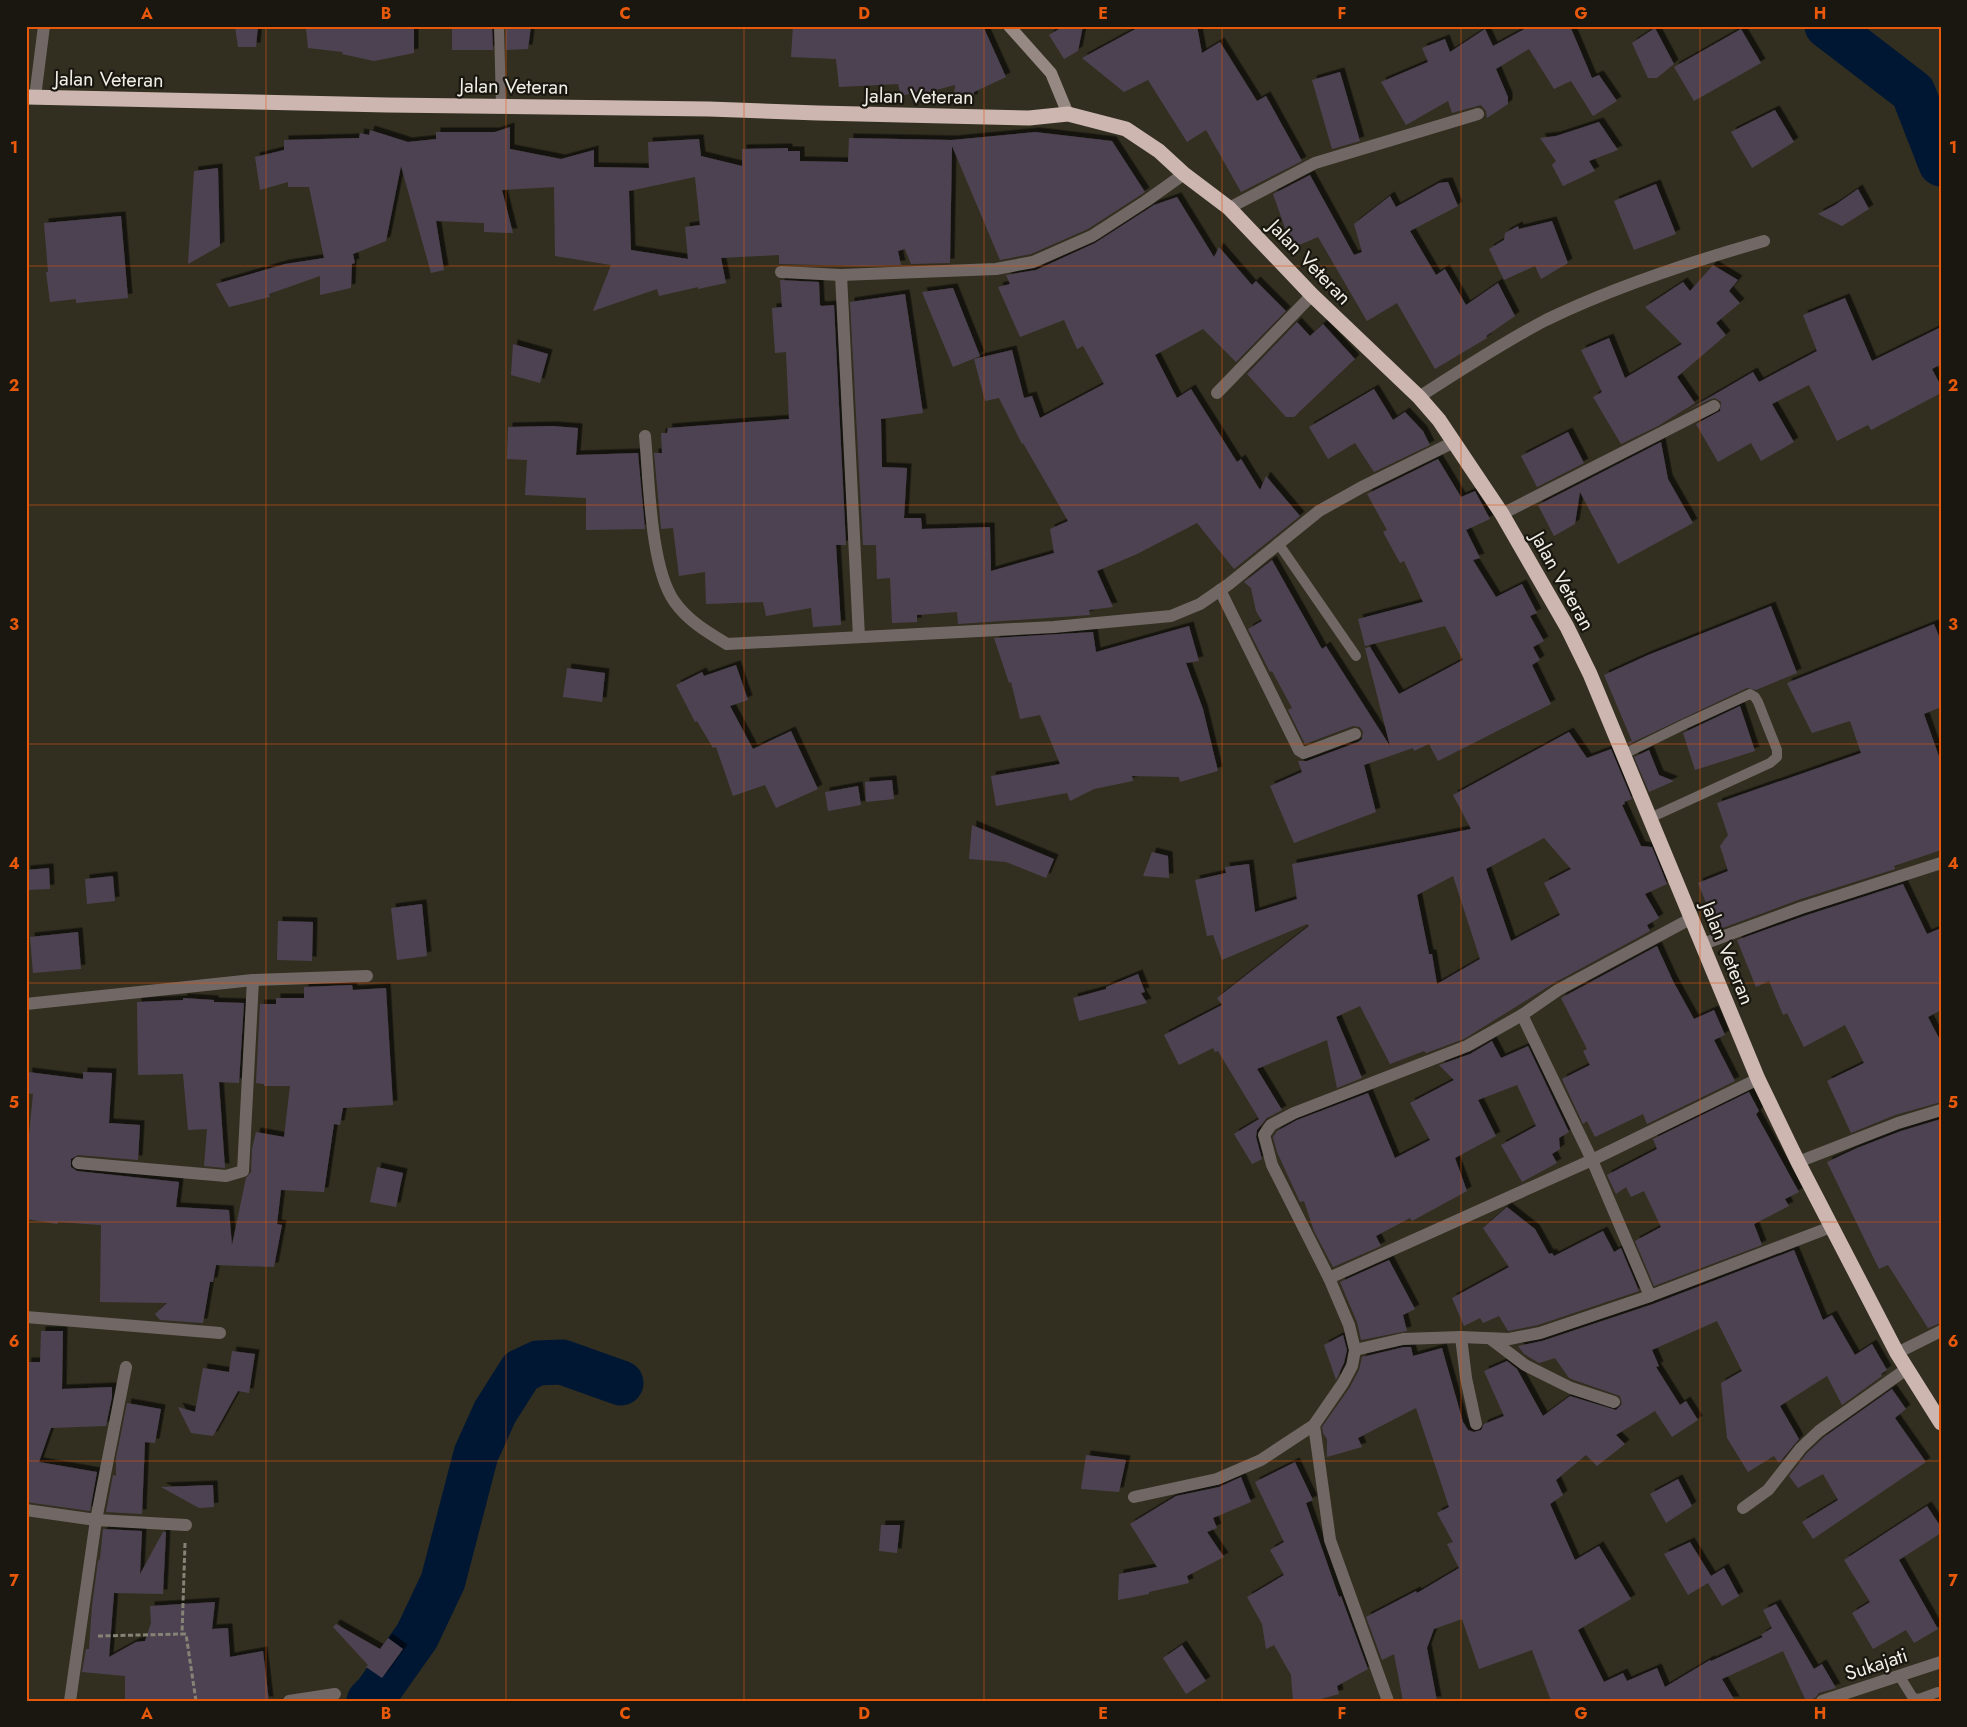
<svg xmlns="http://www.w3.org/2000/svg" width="1967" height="1727" font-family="Jost,sans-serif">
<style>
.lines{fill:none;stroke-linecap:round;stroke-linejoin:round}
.river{stroke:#001734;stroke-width:45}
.building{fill:#4d4351;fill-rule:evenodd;filter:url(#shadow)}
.path{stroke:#858376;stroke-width:3;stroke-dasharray:5 2.5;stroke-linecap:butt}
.lane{stroke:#716865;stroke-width:10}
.street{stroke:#716865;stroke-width:12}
.secondary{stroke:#968883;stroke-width:12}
.highway{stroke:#ccb6af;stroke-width:15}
.grid{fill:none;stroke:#e8590c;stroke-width:1;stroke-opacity:0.55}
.labels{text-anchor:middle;stroke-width:4.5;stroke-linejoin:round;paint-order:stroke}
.street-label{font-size:20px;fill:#f0efe5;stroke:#191710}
.neatline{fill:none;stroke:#e8590c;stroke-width:2}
.grid-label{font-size:16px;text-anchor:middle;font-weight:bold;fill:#e8590c}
</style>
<defs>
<filter id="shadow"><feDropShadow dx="4.5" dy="-4.5" stdDeviation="0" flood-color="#0009"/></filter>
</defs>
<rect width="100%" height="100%" fill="#322f20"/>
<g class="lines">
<g class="river">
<polyline points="1827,26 1913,92 1941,164"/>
<polyline points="369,1701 376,1694 417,1636 443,1581 476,1454 495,1412 521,1371 538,1363 562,1362 621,1383"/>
</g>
</g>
<g class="building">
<polygon points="235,26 258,26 256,47 238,47"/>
<polygon points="347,26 414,26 414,53 374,61 342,54 343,52 308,48 306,28 347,29"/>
<polygon points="452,26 492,26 493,50 452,50"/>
<polygon points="506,26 531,26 528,49 506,50"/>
<polygon points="793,26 983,26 1006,77 974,92 973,99 954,98 955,85 925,93 924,90 901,96 898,84 839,87 836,59 791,57"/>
<polygon points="1064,26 1083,26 1078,51 1064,59 1049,35"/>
<polygon points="1141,26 1197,26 1202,53 1220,42 1257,101 1266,96 1302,161 1241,192 1206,130 1187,142 1148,80 1124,92 1082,58"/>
<polygon points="1530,26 1570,26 1592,78 1599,75 1617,101 1593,116 1571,81 1554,89 1529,49 1496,69 1508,97 1508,104 1487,118 1486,111 1481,105 1452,113 1448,101 1406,125 1381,82 1428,62 1422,48 1445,39 1450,52 1485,29 1493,46"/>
<polygon points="1655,28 1674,64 1657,78 1648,78 1632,43"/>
<polygon points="1741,29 1761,63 1694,101 1674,67"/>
<polygon points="1340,72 1360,141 1332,149 1312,80"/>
<polygon points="1775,110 1794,142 1752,168 1731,132"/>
<polygon points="1599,122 1618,150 1589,161 1595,171 1563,186 1552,165 1556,161 1540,138 1556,136"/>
<path d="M 510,127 L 510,149 L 561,159 L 594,150 L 594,167 L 649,168 L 648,142 L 699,139 L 701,156 L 742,166 L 742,149 L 788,148 L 788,151 L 800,151 L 800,161 L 848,162 L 849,138 L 952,140 L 1035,132 L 1112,141 L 1145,192 L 1088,229 L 1031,254 L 1000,260 L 952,146 L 950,263 L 911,264 L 905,249 L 898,251 L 901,265 L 864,266 L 779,264 L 779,255 L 721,258 L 726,283 L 698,289 L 698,287 L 659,296 L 657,289 L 593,311 L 611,265 L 555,256 L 554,187 L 502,190 L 513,233 L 484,232 L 484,223 L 436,221 L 444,270 L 431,273 L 401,166 L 386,241 L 353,254 L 355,263 L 352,264 L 351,288 L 320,295 L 320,276 L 269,294 L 270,297 L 229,307 L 216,284 L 285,264 L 324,258 L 309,187 L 288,187 L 288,182 L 260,190 L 255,157 L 284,150 L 284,140 L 359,138 L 360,133 L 369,135 L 370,130 L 408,142 L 436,139 L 436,132 L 495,132 ZM 695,177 L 700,225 L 685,227 L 688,259 L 631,250 L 629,191 Z"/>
<polygon points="218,168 220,246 188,264 194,171"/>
<polygon points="1310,175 1354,255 1362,252 1354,224 1390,196 1396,207 1439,183 1448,182 1458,206 1410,231 1436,275 1445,269 1466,305 1498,283 1515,316 1486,336 1487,338 1435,369 1397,303 1367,321 1318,237 1292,248 1273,194"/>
<polygon points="1656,184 1676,234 1634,250 1614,201"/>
<polygon points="1858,189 1869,209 1842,226 1818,214 1835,205"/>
<polygon points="1177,197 1214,257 1219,247 1252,285 1256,281 1286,311 1236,362 1203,329 1155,355 1177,398 1191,389 1237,462 1241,459 1260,490 1266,476 1300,516 1234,569 1197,523 1137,554 1097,571 1113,607 1089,610 1090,615 958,624 957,612 917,615 917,622 892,623 890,578 877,579 876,545 863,545 850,302 905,294 923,413 881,419 882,467 907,468 904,518 921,518 922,529 990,527 991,571 1054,553 1050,529 1068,521 1023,443 1022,444 999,398 985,401 974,359 1012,350 1024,398 1032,396 1040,418 1104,384 1083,346 1077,349 1064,320 1020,337 998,287 1010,284 1006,275 1036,270 1095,243 1154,205"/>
<polygon points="121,216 128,298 76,303 76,299 50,302 46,272 48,272 44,223"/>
<polygon points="1552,221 1568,263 1541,279 1535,266 1504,280 1489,249 1504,240 1505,233 1518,226 1519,229"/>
<polygon points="1713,265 1738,280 1729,291 1740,303 1716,323 1726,335 1677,377 1695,403 1658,426 1621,444 1593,397 1602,392 1581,350 1609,338 1625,378 1682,344 1645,307 1683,282 1690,291"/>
<polygon points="780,280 819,282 820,305 822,306 834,305 846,545 836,545 841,625 813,627 811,608 766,616 763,602 706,604 705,572 679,576 673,528 661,529 654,453 662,453 661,433 667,433 668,428 789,419 786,352 775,353 772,308 782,307"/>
<polygon points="953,288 980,356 953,367 922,292"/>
<polygon points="1845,298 1872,361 1941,327 1941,364 1932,369 1941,386 1941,393 1871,430 1868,425 1837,441 1809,385 1772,404 1794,442 1761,461 1751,443 1718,462 1696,424 1720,411 1721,402 1715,398 1711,399 1688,410 1753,372 1759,382 1817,351 1803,315"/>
<polygon points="1297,322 1310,336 1323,324 1355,359 1294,417 1286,417 1247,374"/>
<polygon points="513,344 548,354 540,383 511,375"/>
<polygon points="1374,389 1393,420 1405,412 1423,431 1430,445 1374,472 1355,443 1328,459 1309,427"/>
<polygon points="552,426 578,428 576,455 638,453 645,529 586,530 586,498 525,495 527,460 507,459 508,427"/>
<polygon points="1568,432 1584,463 1537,487 1521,456"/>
<polygon points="1661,442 1668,479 1693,523 1618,564 1580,492 1575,524 1554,536 1538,505"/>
<polygon points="1438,459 1461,497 1475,491 1490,519 1466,530 1480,558 1473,560 1496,597 1522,584 1537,613 1530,616 1544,641 1533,647 1540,660 1532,665 1551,704 1438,761 1429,744 1414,751 1413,748 1364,765 1376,812 1294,843 1270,786 1302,772 1298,761 1307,761 1358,742 1362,739 1363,732 1360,727 1353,726 1305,744 1288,710 1292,708 1272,671 1270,672 1248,629 1262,621 1256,611 1251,588 1244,582 1272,560 1322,649 1326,646 1390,746 1365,648 1370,647 1399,694 1463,660 1445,626 1365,646 1358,619 1423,602 1404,561 1400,563 1383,532 1387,530 1367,494"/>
<polygon points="1771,606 1797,673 1756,690 1747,688 1629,744 1628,742 1632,741 1604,675 1648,655"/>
<polygon points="1934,624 1941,641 1941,707 1924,714 1941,762 1941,850 1894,866 1895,869 1798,900 1717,930 1698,883 1728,871 1720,846 1728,835 1717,803 1861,753 1850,721 1812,733 1787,683"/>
<polygon points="1189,626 1199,661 1186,663 1203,709 1218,771 1180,782 1179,777 1132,776 1133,781 1094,789 1070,801 1067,793 996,806 991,776 1060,764 1040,715 1020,719 1011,682 1009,683 994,638 1093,632 1096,652"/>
<polygon points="736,665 748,700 730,706 753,749 791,731 818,789 776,808 765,785 733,796 716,747 713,748 697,721 695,722 676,685 702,672 704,676"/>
<polygon points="567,668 605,673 602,702 563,697"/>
<polygon points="1740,706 1755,751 1695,770 1683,733"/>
<path d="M 1569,732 L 1587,758 L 1611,749 L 1632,799 L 1624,802 L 1625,804 L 1622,805 L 1641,846 L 1652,847 L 1667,884 L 1645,894 L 1659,918 L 1647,925 L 1650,931 L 1554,983 L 1464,1039 L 1426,1053 L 1424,1051 L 1390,1064 L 1360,1006 L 1336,1017 L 1362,1078 L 1337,1088 L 1327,1040 L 1257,1069 L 1282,1110 L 1267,1118 L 1257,1130 L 1256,1137 L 1262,1159 L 1252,1164 L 1234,1134 L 1259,1119 L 1218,1051 L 1215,1052 L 1213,1048 L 1179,1065 L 1164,1035 L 1222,1005 L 1217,998 L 1309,926 L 1307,924 L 1222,960 L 1213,935 L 1207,936 L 1195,880 L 1226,873 L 1225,867 L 1249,864 L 1255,912 L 1297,899 L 1292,864 L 1471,829 L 1453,795 ZM 1544,838 L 1571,869 L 1544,883 L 1560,915 L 1511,941 L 1486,869 ZM 1453,876 L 1480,959 L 1437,984 L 1432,954 L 1429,954 L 1417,895 Z"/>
<polygon points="1649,750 1659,775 1674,781 1649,792 1634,757"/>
<polygon points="892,780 894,799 866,802 865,782"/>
<polygon points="858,786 861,805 828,811 825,792"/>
<polygon points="972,825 1054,859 1046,878 1006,862 969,859"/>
<polygon points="1152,852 1168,856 1169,878 1143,876"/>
<polygon points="49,868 50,889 26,890 26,870"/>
<polygon points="113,876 115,901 87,904 85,879"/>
<polygon points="1903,884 1927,934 1941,928 1941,1010 1928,1017 1941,1042 1941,1102 1895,1115 1851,1133 1827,1081 1864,1063 1845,1025 1804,1047 1787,1013 1783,1015 1769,981 1756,987 1737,940 1804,916"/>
<polygon points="422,904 427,956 397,960 391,908"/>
<polygon points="278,921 313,922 312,961 277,960"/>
<polygon points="78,932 81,969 33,973 30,937"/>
<polygon points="1657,946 1673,981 1694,1019 1714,1010 1725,1035 1714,1040 1735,1081 1647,1124 1643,1114 1595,1137 1587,1121 1583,1124 1562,1079 1590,1065 1583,1051 1587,1049 1561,998"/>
<polygon points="1138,974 1145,992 1141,993 1147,1003 1079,1021 1073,998 1106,989 1106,987"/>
<polygon points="352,985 353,990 386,988 393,1105 343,1108 340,1125 334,1124 324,1192 281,1190 277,1224 282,1225 274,1267 216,1265 213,1282 210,1282 203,1323 160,1320 155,1314 167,1303 100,1302 101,1225 58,1222 57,1224 26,1219 26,1166 33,1094 26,1093 28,1072 83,1079 83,1072 112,1073 109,1123 140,1125 138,1160 78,1155 71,1159 71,1167 77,1171 179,1182 176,1207 229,1210 232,1245 246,1178 251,1172 252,1149 256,1132 284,1137 290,1086 264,1086 264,1084 256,1083 260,1004 276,1004 276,998 304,998 304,987"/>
<polygon points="183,998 214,1000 214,1002 244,1003 239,1083 219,1082 225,1168 204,1166 207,1129 188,1130 183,1074 138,1075 137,1002 183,1000"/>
<polygon points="1492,1041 1501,1058 1528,1046 1569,1132 1559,1138 1560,1149 1552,1154 1557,1163 1522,1182 1501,1145 1536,1126 1517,1085 1478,1100 1496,1136 1455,1158 1467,1191 1412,1221 1410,1218 1376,1236 1381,1246 1333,1267 1314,1231 1304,1201 1300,1202 1277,1152 1273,1137 1277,1131 1297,1120 1368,1093 1395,1158 1430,1140 1410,1103 1454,1080 1439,1065 1470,1054"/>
<polygon points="1749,1092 1759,1111 1756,1114 1799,1192 1785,1199 1789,1206 1754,1224 1762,1245 1654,1286 1635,1241 1661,1227 1644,1191 1631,1197 1626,1187 1616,1194 1607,1175 1657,1149 1653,1139"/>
<polygon points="1941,1119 1941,1323 1928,1328 1888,1265 1879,1269 1827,1162 1857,1148 1901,1131"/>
<polygon points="377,1167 403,1173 396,1207 370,1202"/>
<polygon points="1507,1207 1535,1229 1549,1254 1552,1253 1554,1256 1603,1231 1614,1252 1621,1248 1639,1291 1538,1325 1508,1331 1499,1316 1483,1323 1480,1318 1464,1326 1452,1298 1509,1267 1483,1228"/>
<polygon points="1794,1250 1823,1320 1832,1315 1855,1355 1872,1344 1887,1370 1881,1374 1882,1376 1842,1405 1827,1376 1780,1406 1799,1439 1779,1463 1774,1456 1748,1472 1727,1438 1721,1383 1742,1371 1717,1321 1652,1350 1659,1366 1656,1367 1680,1405 1686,1401 1698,1420 1672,1437 1655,1411 1616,1435 1625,1444 1597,1466 1586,1455 1556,1480 1563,1495 1550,1504 1575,1560 1599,1546 1631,1599 1578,1630 1604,1682 1623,1673 1627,1681 1657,1668 1665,1687 1710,1660 1711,1661 1763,1637 1761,1635 1772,1628 1763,1610 1776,1604 1814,1669 1822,1664 1836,1688 1819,1693 1815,1698 1806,1701 1783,1651 1722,1679 1735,1701 1551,1701 1532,1650 1479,1669 1462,1619 1434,1629 1427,1648 1437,1701 1403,1701 1394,1654 1382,1660 1366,1617 1416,1591 1417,1593 1459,1568 1447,1544 1453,1542 1437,1513 1449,1507 1416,1408 1358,1438 1362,1447 1327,1457 1327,1439 1323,1433 1322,1427 1350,1387 1359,1370 1362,1357 1404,1347 1411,1347 1413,1356 1442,1348 1463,1422 1468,1430 1474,1432 1481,1430 1484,1424 1504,1416 1484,1371 1507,1361 1517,1369 1543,1416 1570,1396 1616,1410 1622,1404 1620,1396 1574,1380 1569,1378 1555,1358 1539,1363 1524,1354 1518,1346 1542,1341 1653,1304"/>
<polygon points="1389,1260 1415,1309 1403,1315 1407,1331 1361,1340 1357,1322 1340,1282"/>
<polygon points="41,1331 63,1331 62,1389 112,1387 112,1397 106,1426 51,1428 39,1462 97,1472 90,1511 26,1502 26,1373 27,1362 40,1362"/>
<polygon points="1343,1335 1347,1350 1344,1363 1336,1380 1324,1345"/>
<polygon points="232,1351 255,1354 249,1393 238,1391 213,1436 191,1433 178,1407 195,1412 203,1368 229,1372"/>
<polygon points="1892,1389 1906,1409 1895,1418 1926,1462 1813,1539 1802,1522 1838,1500 1823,1474 1798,1488 1789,1476 1807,1453 1824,1437"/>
<polygon points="127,1403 161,1409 155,1443 145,1442 142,1514 106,1512 113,1475 116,1476 116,1458"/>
<polygon points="1086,1455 1126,1460 1119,1492 1081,1489"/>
<polygon points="1295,1462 1313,1500 1306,1503 1339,1597 1341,1596 1368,1669 1337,1686 1339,1694 1314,1701 1293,1701 1291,1675 1274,1645 1266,1649 1262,1624 1247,1597 1284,1575 1270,1550 1284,1542 1255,1482"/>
<polygon points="1241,1477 1251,1502 1213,1518 1217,1528 1207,1532 1224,1557 1187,1576 1189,1583 1149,1592 1149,1594 1118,1600 1119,1574 1157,1567 1130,1524 1176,1496 1219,1487"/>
<polygon points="1678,1479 1692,1506 1666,1523 1650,1494"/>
<polygon points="213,1485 214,1507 199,1508 161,1487"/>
<polygon points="1927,1506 1941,1527 1941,1533 1899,1560 1938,1629 1914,1643 1906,1630 1873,1649 1852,1613 1870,1602 1844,1560"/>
<polygon points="881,1525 900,1525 897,1553 879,1551"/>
<polygon points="103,1529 142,1531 140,1574 163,1532 166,1532 163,1594 114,1593 109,1657 136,1642 145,1641 151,1623 150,1606 215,1602 212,1629 228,1628 230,1657 263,1651 269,1701 125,1701 125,1676 82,1672 86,1649 89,1649 92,1606 98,1561 100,1559"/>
<polygon points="1690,1542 1711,1576 1724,1568 1739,1596 1722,1606 1708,1583 1688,1595 1664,1554"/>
<polygon points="336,1624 380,1649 388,1638 403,1649 382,1678 366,1667 368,1665 333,1627"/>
<polygon points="1182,1645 1206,1681 1186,1694 1163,1658"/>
</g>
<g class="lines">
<g class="path">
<polyline points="185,1543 182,1634 186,1634 196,1701"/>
<polyline points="98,1636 182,1634"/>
</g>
<g class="lane">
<polyline points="499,26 501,106"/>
<polyline points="1278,543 1356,656"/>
<polyline points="1624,754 1685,724 1750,694 1755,697 1758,702 1777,750 1777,757 1770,763 1650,818"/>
<polyline points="1900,1677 1913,1698 1919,1699 1938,1692"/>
</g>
<g class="street">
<polyline points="35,97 44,26"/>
<polyline points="1229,208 1315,163 1478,114"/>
<polyline points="781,272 841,275 996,269 1033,262 1092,236 1146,201 1184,174"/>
<polyline points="841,275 859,637"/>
<polyline points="1217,393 1312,295"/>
<path d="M 1419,397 C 1461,370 1502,343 1546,320 C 1616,286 1690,262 1764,241"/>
<path d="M 645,436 C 649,478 650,567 674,601 C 687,620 707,632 727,644 L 1054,627 L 1171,616 L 1200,604 L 1229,584 L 1319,511 L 1362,487 L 1454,442"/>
<polyline points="1502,514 1714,406"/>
<polyline points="1220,590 1299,750 1304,753 1355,734"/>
<polyline points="1692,918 1558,990 1522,1015 1467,1046 1294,1113 1271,1125 1264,1135 1272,1165 1329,1278 1592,1160 1758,1079"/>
<polyline points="1703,944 1801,908 1941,863"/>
<polyline points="26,1004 253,980 367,976"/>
<polyline points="1522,1015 1592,1160 1650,1296"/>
<polyline points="1798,1162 1898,1123 1941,1110"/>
<polyline points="78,1163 226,1176 243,1171 253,980"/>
<polyline points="26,1317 220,1333"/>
<polyline points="1461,1337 1466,1378 1476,1424"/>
<polyline points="1492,1340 1525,1365 1571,1388 1614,1402"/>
<polyline points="1355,1350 1403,1339 1461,1337 1509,1339 1540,1333 1650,1296 1831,1227"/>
<polyline points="1897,1353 1941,1331"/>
<polyline points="1314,1425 1330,1540 1388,1701"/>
<polyline points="1134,1497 1217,1479 1261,1460 1314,1425 1343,1383 1352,1366 1355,1350 1349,1325 1329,1278"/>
<polyline points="1743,1508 1768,1490 1801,1448 1819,1431 1908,1368"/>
<polyline points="26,1510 96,1520 186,1525"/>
<polyline points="70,1701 96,1520 126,1367"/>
<polyline points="289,1701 335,1694"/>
<polyline points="1822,1701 1941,1662"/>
</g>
<polyline class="secondary" points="1009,26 1051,73 1068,114"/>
<polyline class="highway" points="26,97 387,105 709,109 818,113 1029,118 1068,114 1126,129 1159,151 1184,174 1229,208 1312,295 1419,397 1439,420 1502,514 1567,627 1590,674 1758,1079 1798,1162 1897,1353 1941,1423"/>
</g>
<path class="grid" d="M 266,26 L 266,1701M 506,26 L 506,1701M 744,26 L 744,1701M 984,26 L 984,1701M 1222,26 L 1222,1701M 1461,26 L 1461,1701M 1700,26 L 1700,1701M 26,266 L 1941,266M 26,505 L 1941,505M 26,744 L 1941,744M 26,983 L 1941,983M 26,1222 L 1941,1222M 26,1461 L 1941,1461"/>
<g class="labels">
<g class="street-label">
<text transform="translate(109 79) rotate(1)" y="7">Jalan Veteran</text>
<text transform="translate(514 86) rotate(1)" y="7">Jalan Veteran</text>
<text transform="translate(919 96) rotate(1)" y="7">Jalan Veteran</text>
<text transform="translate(1310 262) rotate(46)" y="7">Jalan Veteran</text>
<text transform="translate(1563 581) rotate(61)" y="7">Jalan Veteran</text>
<text transform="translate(1728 953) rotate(68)" y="7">Jalan Veteran</text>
<text transform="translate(1876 1664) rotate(-18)" y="7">Sukajati</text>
</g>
</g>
<rect width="1967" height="1727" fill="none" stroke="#191710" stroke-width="55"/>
<rect x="28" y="28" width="1912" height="1672" class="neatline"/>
<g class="grid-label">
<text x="147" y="19">A</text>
<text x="386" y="19">B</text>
<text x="625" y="19">C</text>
<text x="864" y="19">D</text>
<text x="1103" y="19">E</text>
<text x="1342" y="19">F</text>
<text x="1581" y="19">G</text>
<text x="1820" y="19">H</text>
<text x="14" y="153">1</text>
<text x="1953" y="153">1</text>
<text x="14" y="391">2</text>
<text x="1953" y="391">2</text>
<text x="14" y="630">3</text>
<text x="1953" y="630">3</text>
<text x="14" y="869">4</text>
<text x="1953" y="869">4</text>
<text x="14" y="1108">5</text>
<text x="1953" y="1108">5</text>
<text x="14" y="1347">6</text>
<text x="1953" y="1347">6</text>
<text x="14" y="1586">7</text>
<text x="1953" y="1586">7</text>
<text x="147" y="1719">A</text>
<text x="386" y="1719">B</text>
<text x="625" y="1719">C</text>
<text x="864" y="1719">D</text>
<text x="1103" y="1719">E</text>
<text x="1342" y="1719">F</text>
<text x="1581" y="1719">G</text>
<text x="1820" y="1719">H</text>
</g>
</svg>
